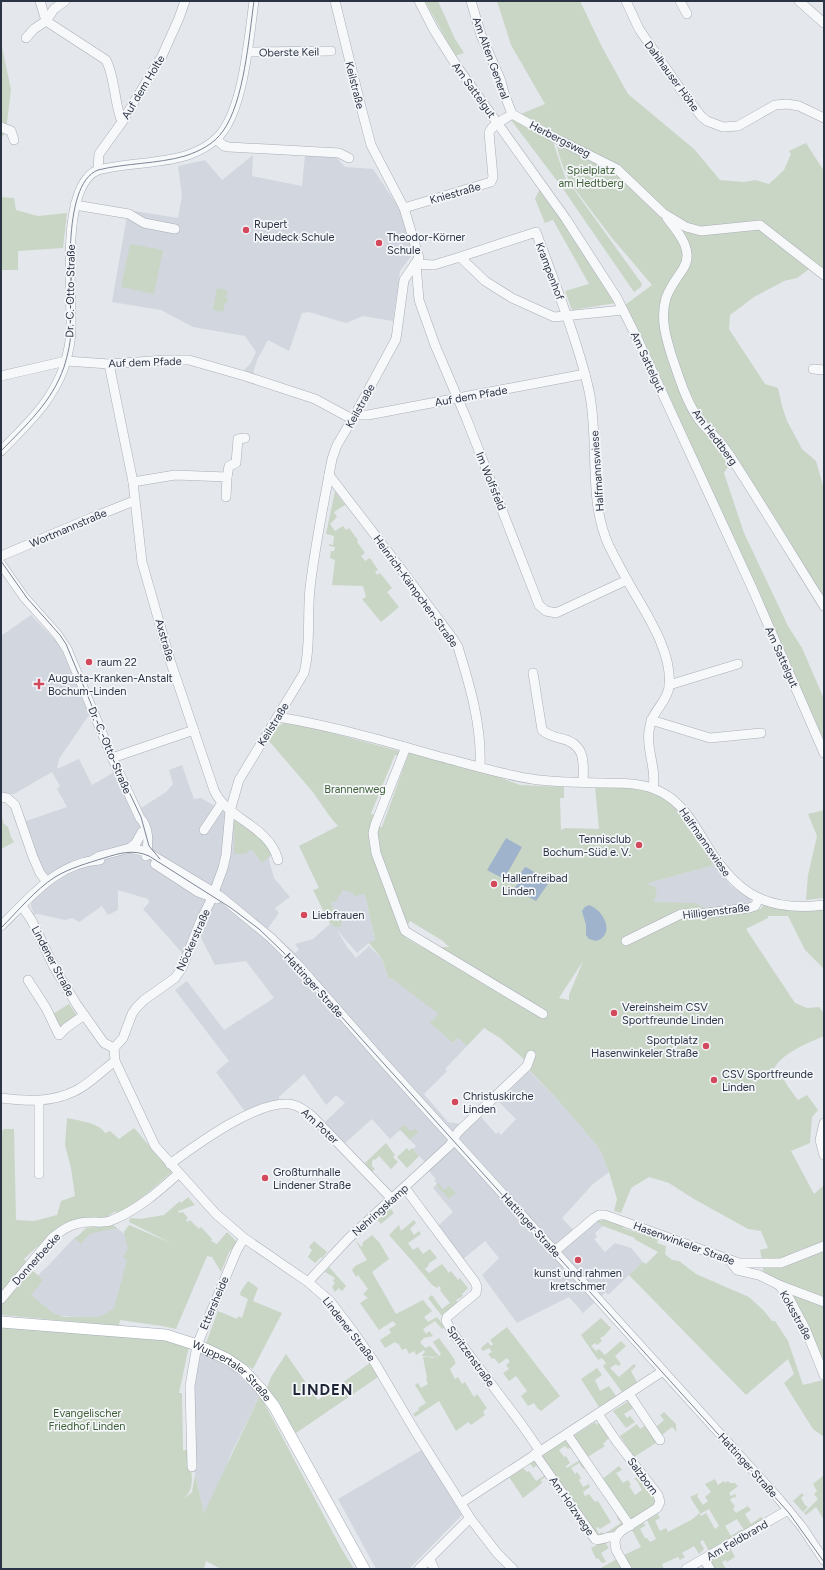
<svg xmlns="http://www.w3.org/2000/svg" width="825" height="1570" font-family="Figtree,sans-serif">
<style>
.built{fill:#d2d6de}
.green{fill:#c9d6c5;fill-rule:evenodd}
.water{fill:#9fb4cc}
.lines{fill:none;stroke-linecap:round;stroke-linejoin:round}
.minor-casing{stroke:#a9aeb7;stroke-width:10}
.major-casing{stroke:#a3abb8;stroke-width:12}
.minor{stroke:#f7f8fa;stroke-width:9}
.major{stroke:#fff;stroke-width:11}
.tram{stroke:#7d8696;stroke-width:1}
.poi-dot{fill:#d1495b;stroke:#f4f6f9;stroke-width:1.5}
.labels{text-anchor:middle;stroke-width:3.5;stroke-linejoin:round;paint-order:stroke}
.street-label{font-size:11px;fill:#2b3445;stroke:#f4f6f9}
.park-label{font-size:11px;fill:#3f6138;stroke:#f4f6f9}
.poi-label{font-size:11px;fill:#2b3445;stroke:#f4f6f9;text-anchor:start}
.district-label{font-size:15px;font-weight:bold;letter-spacing:1px;fill:#1d2536;stroke:#f4f6f9}
</style>
<rect width="100%" height="100%" fill="#e4e7ec"/>
<g class="built">
<polygon points="253,155 252,176 302,186 305,155 336,157 345,167 373,169 399,208 412,250 411,256 400,271 393,321 363,316 346,323 309,312 302,313 289,351 268,340 257,360 253,374 244,370 251,363 256,352 245,336 193,327 161,310 112,302 128,210 178,218 182,196 178,166 205,160 222,180"/>
<polygon points="31,615 57,642 63,653 89,715 59,759 57,769 79,759 92,785 121,768 141,808 166,792 173,784 169,770 182,765 194,799 201,798 239,820 234,821 234,854 251,849 262,863 271,855 269,860 274,878 290,897 275,908 279,913 268,928 295,953 299,950 295,944 313,939 331,923 340,919 340,913 334,914 331,902 336,900 343,890 365,894 375,941 369,943 357,953 337,930 347,947 356,958 369,946 382,959 389,980 391,978 440,1014 431,1023 453,1043 458,1038 467,1046 445,1069 447,1071 424,1094 448,1122 461,1124 476,1111 496,1134 498,1132 501,1135 516,1119 497,1100 528,1070 559,1101 588,1133 601,1152 609,1172 593,1184 562,1218 579,1236 596,1221 603,1226 595,1233 597,1237 594,1239 605,1252 615,1243 631,1248 643,1262 608,1295 606,1292 583,1313 569,1297 517,1323 482,1275 499,1258 485,1241 462,1260 437,1227 453,1212 433,1188 437,1184 434,1180 436,1179 428,1170 430,1168 413,1149 416,1146 400,1130 390,1139 372,1119 345,1143 325,1122 345,1103 336,1095 326,1105 304,1074 279,1097 279,1101 246,1113 216,1072 229,1061 175,990 187,981 224,1030 274,998 246,961 215,965 200,936 208,915 183,954 143,909 149,903 148,899 118,890 118,910 108,915 102,906 79,922 72,918 65,920 38,914 34,915 31,906 32,900 49,884 23,822 67,807 57,789 60,786 52,772 14,794 1,795 1,636"/>
<polygon points="714,865 731,886 751,899 751,905 708,911 631,911 638,886"/>
<polygon points="114,1226 135,1242 120,1320 18,1313 18,1301 41,1272 48,1266 75,1237"/>
<polygon points="198,1354 207,1354 233,1370 260,1395 230,1456 223,1475 204,1513 195,1475 193,1385"/>
<polygon points="422,1450 462,1515 409,1569 376,1569 338,1499"/>
</g>
<g class="green">
<polygon points="425,1 438,1 455,39 464,53 455,56"/>
<path d="M 497,1 L 580,1 L 602,47 L 628,94 L 694,149 L 720,180 L 744,182 L 755,180 L 769,184 L 784,170 L 791,154 L 789,151 L 806,143 L 824,171 L 824,276 L 812,267 L 797,278 L 784,281 L 754,297 L 730,315 L 729,329 L 765,384 L 778,388 L 782,406 L 787,421 L 802,449 L 816,461 L 824,489 L 824,603 L 730,463 L 724,473 L 744,533 L 788,626 L 802,648 L 824,699 L 824,744 L 625,305 L 652,285 L 612,238 L 571,184 C 564,171 558,155 556,140 L 516,116 L 545,104 L 511,45 Z"/>
<polygon points="1,42 11,90 7,122 4,135 1,137"/>
<polygon points="514,117 553,142 565,177 642,284 641,287 634,292 561,186 511,120"/>
<polygon points="541,186 616,303 572,310 565,291 589,284 553,220 545,223 535,199"/>
<polygon points="1,197 14,198 16,210 38,216 67,213 63,248 18,251 18,270 1,270"/>
<polygon points="130,244 163,250 154,294 121,287"/>
<polygon points="217,288 227,290 226,297 228,298 227,303 225,303 223,312 213,310"/>
<polygon points="335,491 345,505 334,512 337,517 330,524 335,531 343,526 346,530 349,528 358,540 357,542 365,553 361,556 365,561 370,558 378,570 375,572 377,575 380,573 392,588 387,592 399,607 381,622 362,599 366,597 363,586 332,585 335,560 330,558 331,551 334,551 335,547 329,546 329,544 333,545 334,536 326,534"/>
<path d="M 284,723 L 317,729 L 399,751 L 399,756 L 395,755 L 372,811 L 371,814 L 375,815 L 373,827 L 382,827 L 410,750 L 479,770 L 520,785 L 564,787 L 564,798 L 560,798 L 561,830 L 565,828 L 599,829 L 595,787 C 625,788 652,785 676,807 C 682,812 686,821 691,827 L 689,828 L 714,865 L 649,883 L 649,885 L 657,888 L 654,902 L 695,903 L 708,910 L 761,909 L 763,905 L 775,907 L 824,909 L 824,969 L 805,950 L 788,916 L 768,916 L 768,918 L 746,929 L 795,1003 L 807,1008 L 819,1007 L 824,1013 L 824,1036 C 806,1044 781,1053 772,1072 L 777,1069 L 789,1088 L 798,1100 L 807,1095 L 818,1110 L 812,1117 L 810,1143 L 791,1151 L 814,1194 L 824,1185 L 824,1241 L 794,1252 C 787,1260 772,1260 762,1260 L 760,1250 L 768,1248 L 761,1231 L 748,1229 L 694,1199 L 669,1183 L 649,1177 L 631,1188 L 621,1213 L 614,1211 L 617,1199 L 609,1172 L 601,1152 L 595,1143 L 559,1101 L 527,1068 L 526,1061 L 500,1038 L 484,1028 L 467,1046 L 458,1038 L 453,1043 L 430,1023 L 439,1014 L 391,978 L 389,980 L 382,959 L 369,943 L 375,940 L 365,894 L 354,896 L 353,893 L 343,890 L 336,901 L 331,902 L 334,914 L 340,913 L 342,926 L 335,927 L 331,923 L 330,924 L 313,890 L 319,888 L 299,846 L 338,826 L 331,818 L 312,791 L 269,741 L 278,726 ZM 410,921 L 443,941 L 449,947 L 434,947 L 423,948 L 406,938 L 403,934 ZM 583,961 L 569,995 L 569,1000 L 559,998 Z"/>
<polygon points="824,810 824,898 806,900 808,875 817,836 808,814"/>
<polygon points="1,814 4,824 8,827 11,837 14,842 1,849"/>
<polygon points="236,820 258,834 271,850 271,855 262,863 251,849 245,854 234,854 234,821"/>
<polygon points="69,1004 77,1016 62,1030 51,1015"/>
<path d="M 67,1118 C 79,1121 98,1122 105,1133 L 110,1131 L 119,1139 L 134,1128 L 172,1172 L 134,1204 L 118,1213 L 114,1212 L 105,1218 L 51,1234 L 24,1259 L 27,1263 L 1,1296 L 1,1132 L 4,1129 L 14,1129 L 16,1220 L 34,1221 L 57,1215 L 61,1201 L 75,1196 L 71,1168 L 65,1145 Z"/>
<polygon points="405,1125 410,1131 415,1129 418,1132 410,1140 399,1128"/>
<polygon points="386,1143 395,1155 393,1157 398,1162 391,1169 379,1156 375,1160 374,1159 372,1161 372,1166 375,1169 372,1172 365,1163"/>
<polygon points="407,1148 409,1151 412,1148 419,1156 407,1168 397,1157"/>
<polygon points="438,1183 445,1190 449,1186 456,1193 449,1199 436,1185"/>
<polygon points="188,1197 195,1205 178,1211 179,1213 183,1212 188,1218 186,1220 188,1222 190,1220 199,1229 201,1227 212,1239 211,1241 217,1244 227,1232 238,1243 229,1252 221,1272 212,1257 207,1256 176,1329 162,1326 120,1320 119,1326 1,1315 1,1304 32,1270 43,1280 31,1295 53,1313 64,1317 99,1317 114,1309 127,1260 123,1257 128,1249 124,1232 129,1225 171,1243 129,1222 130,1218 140,1219 164,1215 180,1201 181,1203"/>
<polygon points="390,1208 394,1213 381,1224 377,1220"/>
<polygon points="414,1220 416,1223 410,1229 414,1235 419,1231 421,1234 408,1243 413,1250 418,1247 423,1254 430,1249 437,1258 428,1264 429,1265 425,1269 429,1273 442,1264 449,1273 451,1271 458,1280 460,1278 468,1288 462,1294 463,1296 456,1300 458,1303 442,1316 428,1298 432,1295 442,1309 450,1303 440,1290 441,1288 439,1286 437,1288 432,1285 413,1262 389,1235 399,1225 401,1231"/>
<polygon points="605,1220 624,1225 623,1228 658,1239 657,1243 666,1246 665,1254 672,1260 679,1261 696,1274 749,1297 764,1311 772,1321 775,1321 788,1341 803,1385 823,1380 824,1437 813,1429 784,1383 794,1374 788,1359 746,1395 629,1275 643,1262 646,1264 658,1252 634,1239 635,1238 603,1226 596,1221"/>
<polygon points="111,1224 117,1228 89,1234 81,1244 75,1239 86,1228"/>
<polygon points="372,1235 379,1242 389,1259 372,1272 396,1314 423,1300 432,1311 424,1317 428,1322 437,1317 445,1327 442,1329 435,1321 423,1329 426,1334 429,1331 433,1336 424,1338 420,1342 425,1348 430,1346 439,1356 441,1354 433,1342 439,1338 455,1360 454,1361 456,1363 450,1369 455,1379 458,1377 462,1384 465,1382 474,1397 477,1394 487,1408 483,1412 485,1415 471,1425 468,1422 456,1431 439,1401 415,1417 413,1414 419,1410 418,1408 426,1403 415,1385 418,1383 421,1388 428,1384 426,1379 427,1378 423,1357 429,1357 433,1358 438,1356 434,1357 422,1356 422,1355 425,1352 424,1350 416,1355 414,1351 409,1354 406,1348 402,1350 398,1343 397,1344 395,1342 385,1348 380,1340 391,1333 389,1329 396,1325 393,1321 379,1330 360,1303 368,1298 363,1294 368,1289 358,1275 356,1277 352,1270 355,1266 367,1260 355,1240 362,1247 363,1242"/>
<polygon points="314,1241 327,1252 322,1258 321,1257 315,1263 308,1257 312,1250 309,1247"/>
<polygon points="824,1250 824,1366 815,1341 800,1310 763,1271 763,1268 794,1263"/>
<polygon points="329,1267 346,1286 342,1291 339,1288 335,1292 332,1287 335,1283 333,1281 335,1278 325,1272"/>
<polygon points="248,1281 258,1288 253,1301 282,1313 253,1369 206,1343 218,1311 237,1319 238,1316 242,1318 248,1299 240,1295 241,1291"/>
<polygon points="601,1318 611,1328 604,1336 600,1338 602,1341 597,1345 595,1343 591,1346 596,1351 599,1349 605,1355 621,1341 626,1346 615,1356 621,1364 618,1366 616,1364 610,1368 619,1377 634,1364 636,1366 631,1371 637,1382 622,1392 603,1366 606,1363 602,1358 598,1360 581,1335"/>
<polygon points="507,1327 560,1396 541,1411 539,1409 538,1409 534,1403 528,1406 521,1396 527,1391 516,1376 509,1381 503,1373 509,1369 506,1365 510,1362 507,1358 499,1364 494,1358 492,1359 488,1354 492,1352 489,1348 483,1351 481,1348 488,1342 491,1346 493,1344 490,1340"/>
<path d="M 1,1328 L 14,1328 L 173,1341 L 189,1346 L 179,1393 L 182,1393 L 183,1450 L 188,1450 C 190,1461 195,1483 189,1492 C 188,1495 185,1497 183,1500 L 192,1492 L 195,1475 L 204,1513 L 260,1395 L 341,1548 L 354,1569 L 221,1569 L 206,1561 L 204,1569 L 1,1569 Z"/>
<polygon points="286,1354 318,1400 370,1363 378,1377 296,1433 267,1388 271,1377"/>
<polygon points="597,1368 602,1375 595,1380 600,1391 609,1386 616,1396 599,1407 581,1379"/>
<polygon points="629,1401 635,1407 624,1414 627,1418 630,1416 635,1422 626,1428 613,1411"/>
<polygon points="664,1412 676,1424 676,1428 677,1432 672,1427 662,1435 655,1428 664,1420 660,1415"/>
<polygon points="595,1422 597,1425 599,1423 611,1436 603,1444 605,1446 586,1458 573,1436"/>
<polygon points="637,1424 640,1429 647,1424 659,1441 634,1457 620,1436"/>
<polygon points="568,1439 579,1456 577,1457 570,1448 568,1449 565,1446 559,1450 564,1457 566,1456 570,1463 566,1466 567,1468 580,1460 586,1468 583,1469 579,1463 571,1468 575,1474 577,1472 581,1478 579,1480 583,1487 589,1484 590,1487 583,1492 585,1496 589,1494 595,1502 598,1501 611,1522 600,1529 598,1527 596,1528 599,1534 602,1532 604,1534 621,1523 617,1518 618,1517 626,1523 615,1531 599,1538 541,1456"/>
<polygon points="536,1459 550,1477 547,1479 545,1477 541,1480 542,1483 523,1498 509,1477 523,1468 527,1472 529,1471 536,1481 545,1475 537,1465 533,1468 530,1463"/>
<polygon points="619,1466 622,1470 616,1473 623,1483 628,1480 631,1485 629,1486 635,1495 642,1490 637,1481 634,1479 639,1476 656,1500 654,1505 630,1522 601,1480"/>
<polygon points="824,1475 824,1520 816,1507 806,1515 804,1513 818,1499 814,1494 817,1491 813,1484"/>
<path d="M 715,1479 L 718,1485 L 724,1481 L 725,1483 L 728,1481 L 730,1483 L 735,1483 L 738,1486 L 729,1493 L 731,1496 L 735,1494 L 736,1496 L 735,1498 L 733,1497 L 730,1500 L 735,1506 L 733,1509 L 736,1513 L 748,1506 L 751,1510 L 745,1514 L 751,1524 L 761,1517 L 763,1519 L 744,1530 L 737,1519 L 725,1526 L 731,1536 L 742,1529 L 743,1531 L 709,1551 L 703,1540 L 700,1542 L 704,1549 L 699,1554 L 694,1546 L 682,1553 L 685,1557 L 680,1560 L 678,1557 L 662,1564 L 664,1569 L 632,1569 L 624,1555 L 641,1547 L 632,1530 L 643,1523 L 646,1525 L 640,1529 L 645,1538 L 647,1538 L 650,1542 L 656,1539 L 647,1520 L 658,1514 L 660,1518 L 655,1521 L 660,1531 L 666,1528 L 668,1531 L 666,1533 L 691,1520 L 700,1513 L 690,1497 L 699,1493 L 697,1496 L 703,1505 L 708,1501 L 705,1497 L 711,1492 L 705,1484 ZM 709,1509 L 719,1526 L 715,1529 L 706,1513 L 701,1516 L 700,1514 Z"/>
<polygon points="802,1493 804,1495 801,1498 805,1505 808,1507 803,1512 793,1501"/>
<polygon points="604,1541 609,1548 601,1553 606,1562 602,1563 598,1558 596,1559 591,1548"/>
<polygon points="730,1548 735,1557 727,1562 726,1560 722,1562 726,1569 714,1569 711,1564 712,1560"/>
<polygon points="617,1559 623,1569 599,1569"/>
</g>
<g class="water">
<polygon points="506,838 522,847 504,879 487,870"/>
<polygon points="525,867 528,868 548,881 548,884 536,901 514,889 518,883 515,881"/>
<path d="M 589,905 C 604,910 616,935 596,941 L 589,939 L 586,935 L 586,925 L 582,911 L 585,907 Z"/>
</g>
<g class="lines">
<defs>
<g id="minor">
<path d="M 40,1 L 46,21 L 106,60 C 115,76 114,103 122,122"/>
<polyline points="419,1 434,30 458,68 566,219 617,298 637,338 753,590 824,753"/>
<polyline points="471,1 481,35 501,81 504,93 512,114"/>
<polyline points="626,1 639,29 681,90 701,116 707,121 723,127 738,126 775,105 787,104 799,106 824,118"/>
<polyline points="680,1 687,14"/>
<polyline points="799,1 824,23"/>
<polyline points="26,38 34,29 46,21 54,9 65,1"/>
<polyline points="247,52 331,51"/>
<polyline points="1,127 11,131 14,140"/>
<polyline points="216,139 224,146 229,147 339,153 349,158"/>
<polyline points="98,170 99,154 122,122 162,56 179,18 185,1"/>
<polyline points="75,205 129,214 144,223 175,229"/>
<path d="M 404,208 L 491,182 L 493,177 L 489,133 C 492,124 504,120 512,114 L 557,139 L 617,169 L 663,213 L 686,227 L 701,231 L 760,225 L 824,275"/>
<path d="M 667,218 C 678,232 695,251 683,269 C 677,278 670,287 666,298 C 660,318 666,338 672,357 C 679,377 686,401 698,418 C 703,426 710,431 716,438 C 723,445 729,454 734,462 C 765,510 794,558 824,606"/>
<path d="M 460,257 L 536,232 C 550,270 565,308 577,347 C 582,363 587,379 590,396 C 599,445 588,501 609,546 C 616,560 623,573 631,587 C 647,615 673,653 669,687 C 667,703 651,711 649,731 C 646,750 657,769 653,788"/>
<polyline points="623,310 554,317 512,298 485,281 460,257 434,265 416,264 419,300 435,345 467,420 539,605 546,611 556,613 627,580"/>
<path d="M 109,364 L 133,482 L 142,562 L 170,660 L 214,790 C 227,820 269,825 278,860"/>
<polyline points="813,369 824,370"/>
<polyline points="1,376 66,361 109,364 166,360 189,360 245,376 315,399 352,419"/>
<polyline points="356,413 362,415 368,415 585,374"/>
<path d="M 1,451 C 26,425 52,402 64,367 C 68,354 71,341 71,328 C 72,294 60,185 98,170 C 126,163 157,164 185,156 C 200,151 214,144 223,131 C 244,102 249,37 254,1"/>
<path d="M 329,475 L 395,561 L 453,639 L 458,647 C 470,686 482,726 480,767"/>
<polyline points="227,477 229,466 236,463 238,439 245,438"/>
<polyline points="133,482 175,475 227,477 226,497"/>
<polyline points="1,556 91,518 134,501"/>
<path d="M 1,564 L 24,597 L 57,634 L 67,649 L 115,764 L 140,818 C 149,827 149,843 146,856"/>
<path d="M 533,673 L 542,730 C 547,735 553,736 559,738 C 585,743 584,760 583,782"/>
<polyline points="669,685 738,664"/>
<path d="M 278,717 C 332,726 385,741 437,756 C 469,764 500,774 532,779 C 556,783 581,782 605,783 C 624,783 644,783 661,792 C 681,802 692,821 703,839 C 733,890 762,913 824,905"/>
<polyline points="651,720 710,738 761,733"/>
<polyline points="406,747 375,825 373,833 376,853 405,931 543,1014"/>
<polyline points="112,758 194,730"/>
<polyline points="1,797 7,798 15,805 33,857 40,873 47,882"/>
<polyline points="204,830 222,803"/>
<polyline points="130,848 136,843 142,832"/>
<polyline points="93,860 100,856 130,848 147,852 220,896 271,938 300,967 378,1056 779,1499 802,1527 824,1560"/>
<polyline points="155,864 198,892 217,899"/>
<polyline points="22,906 32,921 54,967 77,1005 104,1043 114,1048"/>
<path d="M 1,926 C 29,899 57,862 100,860"/>
<polyline points="626,941 681,914 706,913 749,908 755,906 759,898"/>
<polyline points="28,980 46,1008 59,1035 66,1028 84,1015"/>
<path d="M 114,1048 L 123,1038 L 132,1014 L 136,1008 L 144,1000 L 175,978 L 182,968 L 201,920 L 212,898 L 223,868 L 226,855 L 230,811 L 239,780 L 304,673 C 311,645 307,616 310,588 C 315,545 324,502 332,459 L 337,445 L 356,413 L 396,339 L 404,280 L 419,258 L 404,208 L 371,145 L 361,107 L 335,1"/>
<polyline points="114,1048 115,1061 155,1146 216,1214 244,1238 308,1282 330,1301 355,1334 375,1363 415,1431 470,1518 497,1553 513,1569"/>
<path d="M 1,1098 C 26,1101 51,1103 75,1091 C 88,1085 103,1070 115,1061"/>
<polyline points="39,1101 39,1174"/>
<polyline points="824,1123 820,1140 824,1155"/>
<path d="M 170,1164 C 196,1145 262,1096 294,1105 C 301,1107 307,1112 312,1116 L 392,1199"/>
<polyline points="405,1188 475,1282 477,1287 476,1293 447,1317 446,1321 453,1333 522,1425 540,1451"/>
<polyline points="555,1251 594,1218 599,1215 605,1215 739,1263 781,1263 824,1246"/>
<polyline points="730,1261 737,1270 759,1275 779,1285 789,1298 805,1328 824,1375"/>
<polyline points="308,1282 348,1239 450,1145 458,1132 527,1066 531,1055"/>
<polyline points="779,1285 824,1302"/>
<path d="M 1,1299 L 52,1238 C 65,1227 75,1222 91,1222 C 97,1222 104,1223 110,1221 C 136,1211 158,1192 178,1174"/>
<polyline points="629,1394 660,1440"/>
<polyline points="598,1414 617,1442 658,1495 660,1502 657,1508 621,1531 616,1537 615,1542 616,1550 627,1569"/>
<polyline points="567,1434 630,1526"/>
<path d="M 535,1454 L 595,1539 C 602,1542 606,1535 616,1537"/>
<polyline points="192,1467 190,1386 197,1345 237,1250 244,1238"/>
<polyline points="461,1503 663,1371"/>
<polyline points="430,1559 434,1569"/>
<polyline points="704,1559 710,1569"/>
<polyline points="419,1569 470,1518"/>
<polyline points="686,1569 788,1510"/>
</g>
<g id="major">
<path id="s1" d="M 1,1322 L 166,1335 L 197,1345 L 227,1359 L 243,1370 L 260,1388 L 274,1406 L 364,1569"/>
</g>
</defs>
<use href="#minor" class="minor-casing"/>
<use href="#major" class="major-casing"/>
<use href="#minor" class="minor"/>
<use href="#major" class="major"/>
<g class="tram">
<path d="M 1,451 C 26,425 52,402 64,367 C 68,354 71,341 71,328 C 72,294 60,185 98,170 C 126,163 157,164 185,156 C 200,151 214,144 223,131 C 244,102 249,37 254,1"/>
<polyline points="1,561 27,598 60,635 66,644 120,773 141,817 149,846 160,859"/>
<path d="M 1,928 C 18,911 35,890 55,877 C 70,868 88,863 104,858 C 120,853 133,849 149,856 L 231,908 L 259,929 L 284,953 L 755,1475 L 789,1513 L 824,1562"/>
</g>
</g>
<g class="poi-dot">
<circle cx="246" cy="230" r="4"/>
<circle cx="379" cy="243" r="4"/>
<circle cx="89" cy="662" r="4"/>
<path d="M37 678h4v4h4v4h-4v4h-4v-4h-4v-4h4z"/>
<circle cx="639" cy="845" r="4"/>
<circle cx="494" cy="884" r="4"/>
<circle cx="304" cy="915" r="4"/>
<circle cx="614" cy="1013" r="4"/>
<circle cx="706" cy="1046" r="4"/>
<circle cx="714" cy="1080" r="4"/>
<circle cx="455" cy="1102" r="4"/>
<circle cx="265" cy="1178" r="4"/>
<circle cx="578" cy="1260" r="4"/>
</g>
<g class="labels">
<g class="street-label">
<text transform="translate(289 52) rotate(-1)" y="4">Oberste Keil</text>
<text transform="translate(491 58) rotate(70)" y="4">Am Alten General</text>
<text transform="translate(672 76) rotate(54)" y="4">Dahlhauser Höhe</text>
<text transform="translate(355 85) rotate(76)" y="4">Keilstraße</text>
<text transform="translate(143 87) rotate(-59)" y="4">Auf dem Holte</text>
<text transform="translate(474 90) rotate(54)" y="4">Am Sattelgut</text>
<text transform="translate(560 139) rotate(27)" y="4">Herbergsweg</text>
<text transform="translate(455 193) rotate(-16)" y="4">Kniestraße</text>
<text transform="translate(550 271) rotate(69)" y="4">Krampenhof</text>
<text transform="translate(70 291) rotate(-89)" y="4">Dr.-C.-Otto-Straße</text>
<text transform="translate(145 362) rotate(-2)" y="4">Auf dem Pfade</text>
<text transform="translate(648 362) rotate(65)" y="4">Am Sattelgut</text>
<text transform="translate(471 396) rotate(-10)" y="4">Auf dem Pfade</text>
<text transform="translate(360 406) rotate(-61)" y="4">Keilstraße</text>
<text transform="translate(715 437) rotate(53)" y="4">Am Hedtberg</text>
<text transform="translate(597 471) rotate(-94)" y="4">Halfmannswiese</text>
<text transform="translate(491 481) rotate(68)" y="4">Im Wolfsfeld</text>
<text transform="translate(68 528) rotate(-23)" y="4">Wortmannstraße</text>
<text transform="translate(416 591) rotate(54)" y="4">Heinrich-Kämpchen-Straße</text>
<text transform="translate(165 640) rotate(74)" y="4">Axstraße</text>
<text transform="translate(782 657) rotate(66)" y="4">Am Sattelgut</text>
<text transform="translate(273 724) rotate(-58)" y="4">Keilstraße</text>
<text transform="translate(110 750) rotate(67)" y="4">Dr.-C.-Otto-Straße</text>
<text transform="translate(705 842) rotate(55)" y="4">Halfmannswiese</text>
<text transform="translate(716 911) rotate(-7)" y="4">Hilligenstraße</text>
<text transform="translate(193 940) rotate(-66)" y="4">Nöckerstraße</text>
<text transform="translate(53 961) rotate(62)" y="4">Lindener Straße</text>
<text transform="translate(314 985) rotate(48)" y="4">Hattinger Straße</text>
<text transform="translate(320 1126) rotate(43)" y="4">Am Poter</text>
<text transform="translate(380 1210) rotate(-42)" y="4">Nehringskamp</text>
<text transform="translate(531 1225) rotate(48)" y="4">Hattinger Straße</text>
<text transform="translate(684 1243) rotate(20)" y="4">Hasenwinkeler Straße</text>
<text transform="translate(36 1259) rotate(-48)" y="4">Donnerbecke</text>
<text transform="translate(214 1303) rotate(-67)" y="4">Ettersheide</text>
<text transform="translate(796 1315) rotate(61)" y="4">Koksstraße</text>
<text transform="translate(349 1329) rotate(52)" y="4">Lindener Straße</text>
<text transform="translate(471 1356) rotate(54)" y="4">Spritzenstraße</text>
<text dy="4" stroke="none"><textPath href="#s1" startOffset="242">Wuppertaler Straße</textPath></text>
<text transform="translate(748 1465) rotate(48)" y="4">Hattinger Straße</text>
<text transform="translate(643 1476) rotate(53)" y="4">Salzborn</text>
<text transform="translate(572 1506) rotate(55)" y="4">Am Holzwege</text>
<text transform="translate(737 1540) rotate(-30)" y="4">Am Feldbrand</text>
</g>
<g class="park-label">
<text x="591" y="174">Spielplatz<tspan x="591" dy="13">am Hedtberg</tspan></text>
<text x="355" y="793">Brannenweg</text>
<text x="87" y="1417">Evangelischer<tspan x="87" dy="13">Friedhof Linden</tspan></text>
</g>
<g class="poi-label">
<text x="254" y="228">Rupert<tspan x="254" dy="13">Neudeck Schule</tspan></text>
<text x="387" y="241">Theodor-Körner<tspan x="387" dy="13">Schule</tspan></text>
<text x="97" y="666">raum 22</text>
<text x="48" y="682">Augusta-Kranken-Anstalt<tspan x="48" dy="13">Bochum-Linden</tspan></text>
<text x="631" y="843" text-anchor="end">Tennisclub<tspan x="631" dy="13">Bochum-Süd e. V.</tspan></text>
<text x="502" y="882">Hallenfreibad<tspan x="502" dy="13">Linden</tspan></text>
<text x="312" y="919">Liebfrauen</text>
<text x="622" y="1011">Vereinsheim CSV<tspan x="622" dy="13">Sportfreunde Linden</tspan></text>
<text x="698" y="1044" text-anchor="end">Sportplatz<tspan x="698" dy="13">Hasenwinkeler Straße</tspan></text>
<text x="722" y="1078">CSV Sportfreunde<tspan x="722" dy="13">Linden</tspan></text>
<text x="463" y="1100">Christuskirche<tspan x="463" dy="13">Linden</tspan></text>
<text x="273" y="1176">Großturnhalle<tspan x="273" dy="13">Lindener Straße</tspan></text>
<text x="578" y="1277" text-anchor="middle">kunst und rahmen<tspan x="578" dy="13">kretschmer</tspan></text>
</g>
<g class="district-label">
<text x="323" y="1395">LINDEN</text>
</g>
</g>
<rect width="825" height="1570" fill="none" stroke="#2b3445" stroke-width="4"/>
</svg>
